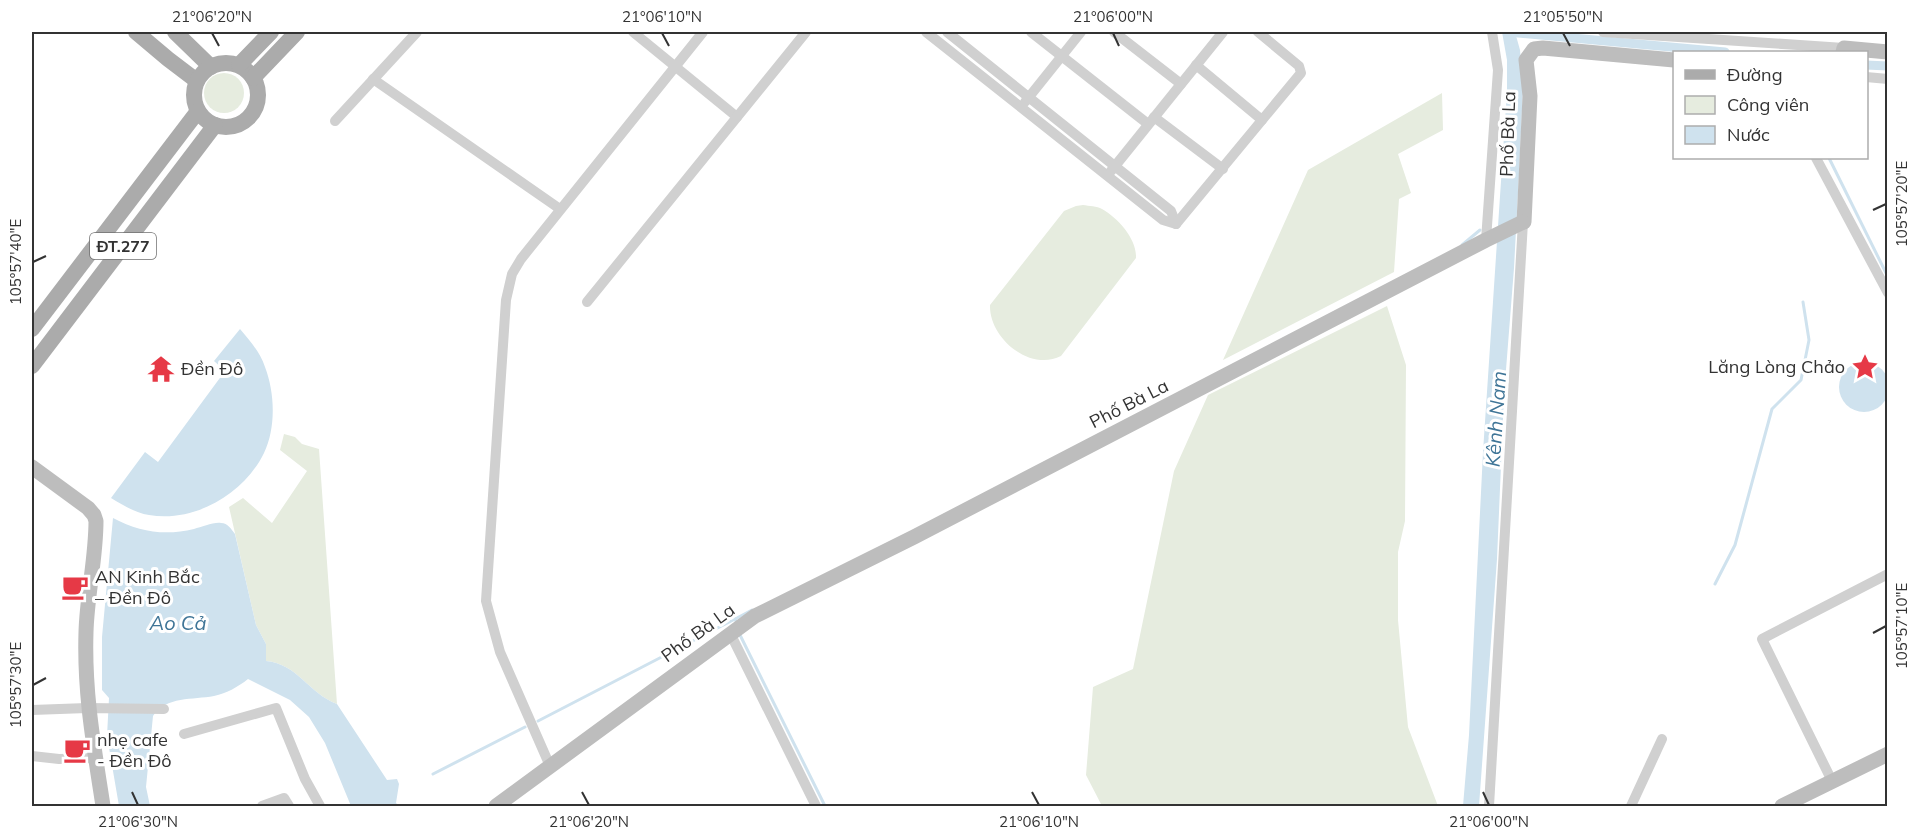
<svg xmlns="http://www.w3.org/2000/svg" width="1919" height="838" font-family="Mulish,sans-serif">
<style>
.green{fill:#e6ecdf}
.water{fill:#cfe2ee}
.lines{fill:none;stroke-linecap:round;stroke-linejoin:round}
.stream{stroke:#cfe2ee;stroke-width:3}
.canal{stroke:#cfe2ee;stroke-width:9}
.street{stroke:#d0d0d0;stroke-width:10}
.secondary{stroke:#bdbdbd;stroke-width:15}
.primary{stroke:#ababab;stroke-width:16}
.ticks{fill:none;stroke:#333;stroke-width:2}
.labels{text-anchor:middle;stroke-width:6;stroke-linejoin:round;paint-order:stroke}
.shield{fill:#fff;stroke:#707070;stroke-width:1.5}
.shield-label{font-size:16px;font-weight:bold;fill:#333}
.street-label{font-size:18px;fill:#333;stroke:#fff}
.poi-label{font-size:18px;fill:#333;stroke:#fff;text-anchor:start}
.water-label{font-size:20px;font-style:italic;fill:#3f7597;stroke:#fff}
.neatline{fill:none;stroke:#333;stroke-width:2}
.ticks-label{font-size:15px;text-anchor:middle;fill:#333}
</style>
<rect width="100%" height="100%" fill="#fff"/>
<g class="green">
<circle cx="224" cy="93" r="20"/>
<polygon points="1442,93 1443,130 1398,154 1411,193 1399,199 1394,272 1223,360 1308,170"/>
<path d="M 1083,205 C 1089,206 1097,206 1102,209 C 1118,218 1137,239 1136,258 L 1061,356 C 1030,372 989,338 990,305 L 1064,211 L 1076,206 Z"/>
<polygon points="1387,306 1406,365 1405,521 1398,552 1398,620 1408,727 1438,806 1102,806 1086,775 1093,687 1133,669 1174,471 1208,395"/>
<path d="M 284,434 L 295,437 L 302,444 L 319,449 L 337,704 C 308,693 298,664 266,661 L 266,644 L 256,625 L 229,507 L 243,498 L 272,523 L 307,471 L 280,450 Z"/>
</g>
<g class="water">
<polygon points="1502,32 1515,32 1520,50 1523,88 1519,174 1514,268 1504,395 1497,559 1479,806 1463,806 1469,735 1483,452 1507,91 1507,60"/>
<path d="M 240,329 C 250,341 260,352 265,367 C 275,393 276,428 264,453 C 244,494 194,523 149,515 C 135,513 123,505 111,498 L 145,452 L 158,462 L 225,371 L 214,361 Z"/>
<circle cx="1864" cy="387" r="25"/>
<path d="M 113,518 C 139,532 165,536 194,529 C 202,527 213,522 221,523 C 228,523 231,529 235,534 L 256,625 L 266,644 L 266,661 C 298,664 308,693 337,704 L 387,780 L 397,779 L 399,784 L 396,803 L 399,806 L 351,806 L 325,743 L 309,717 L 290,700 L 248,679 C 238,687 227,693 214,696 C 193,700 166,696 153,716 L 146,787 L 150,806 L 119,806 L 107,736 L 109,698 L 102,690 L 102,637 Z"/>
</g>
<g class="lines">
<g class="stream">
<polyline points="1829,158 1888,277"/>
<polyline points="1462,245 1480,230"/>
<polyline points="1715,584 1735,545 1772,409 1801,380 1809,340 1803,302"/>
<polyline points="737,623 735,619 752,610"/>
<polyline points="739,633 825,806"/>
<polyline points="538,721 735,619"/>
<polyline points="433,774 525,727"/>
</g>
<g class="canal">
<polyline points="1508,32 1725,52"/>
<polyline points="1866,65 1888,66"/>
</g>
<g class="street">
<polyline points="633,32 737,117"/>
<polyline points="926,32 1163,220 1176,224"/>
<polyline points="947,32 1171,211 1176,224"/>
<polyline points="1031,32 1148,124"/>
<polyline points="1114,32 1181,84"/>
<polyline points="1603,32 1844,48"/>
<polyline points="1196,65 1262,120"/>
<polyline points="1866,77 1888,79"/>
<polyline points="373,79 560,209"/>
<polyline points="1025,102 1081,32"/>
<polyline points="1154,117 1223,169"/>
<polyline points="335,121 417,32"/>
<polyline points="1816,158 1888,293"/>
<polyline points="1111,171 1223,32"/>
<polyline points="1176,224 1301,73 1299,66 1258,32"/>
<polyline points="1486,240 1498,70 1492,32"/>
<polyline points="587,302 806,32"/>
<polyline points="730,633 816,806"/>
<polyline points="32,710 87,708 164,709"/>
<polyline points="184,734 276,708 305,779 320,806"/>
<polyline points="32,756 59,759 96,758"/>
<polyline points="550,766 500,652 486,601 506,300 512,274 521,259 703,32"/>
<polyline points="1832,781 1762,639 1888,574"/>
<polyline points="262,806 284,798 289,806"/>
<polyline points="1489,806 1523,222"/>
<polyline points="1631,806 1662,739"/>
</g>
<g class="secondary">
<polyline points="1843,52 1844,48 1888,52"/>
<polyline points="1524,222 1530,96 1526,60 1534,49 1543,48 1674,60"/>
<path d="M 32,467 L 88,508 L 94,515 L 96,521 C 96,558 87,595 86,632 C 84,693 94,747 103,806"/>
<polyline points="496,806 755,616 914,537 1486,240 1523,222"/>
<polyline points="1782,806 1888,754"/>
</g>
<g class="primary">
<polyline points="136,32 168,59 197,81"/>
<polyline points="175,32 211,67"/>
<circle cx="226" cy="95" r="32"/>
<polyline points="239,65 271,32"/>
<polyline points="253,78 297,32"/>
<polyline points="32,329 198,111"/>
<polyline points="32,366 215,125"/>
</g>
</g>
<path class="ticks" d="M 212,33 L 219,46M 662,33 L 669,46M 1113,33 L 1119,46M 1563,33 L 1570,46M 1873,210 L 1886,204M 33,262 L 46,256M 1873,633 L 1886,626M 33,685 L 46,678M 132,792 L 138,805M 582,792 L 589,805M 1032,792 L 1039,805M 1483,792 L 1489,805"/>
<defs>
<symbol id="sight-bare" viewBox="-9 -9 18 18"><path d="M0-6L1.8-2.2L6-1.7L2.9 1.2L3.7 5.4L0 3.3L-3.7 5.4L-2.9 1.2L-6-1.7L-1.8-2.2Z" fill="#e63946" stroke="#fff" stroke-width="2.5" paint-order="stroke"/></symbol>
<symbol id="temple-bare" viewBox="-9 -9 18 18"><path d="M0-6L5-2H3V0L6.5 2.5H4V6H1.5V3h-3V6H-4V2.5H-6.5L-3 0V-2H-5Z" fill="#e63946" stroke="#fff" stroke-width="2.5" paint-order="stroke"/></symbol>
<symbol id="cafe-bare" viewBox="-9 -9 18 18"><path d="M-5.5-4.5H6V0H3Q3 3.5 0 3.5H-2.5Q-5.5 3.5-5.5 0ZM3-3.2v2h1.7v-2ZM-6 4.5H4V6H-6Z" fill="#e63946" stroke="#fff" stroke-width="2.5" paint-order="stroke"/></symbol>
</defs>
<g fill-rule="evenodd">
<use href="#sight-bare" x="1846" y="348" width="38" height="38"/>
<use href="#temple-bare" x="142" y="350" width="38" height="38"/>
<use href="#cafe-bare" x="56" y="568" width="38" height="38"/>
<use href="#cafe-bare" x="58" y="731" width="38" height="38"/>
</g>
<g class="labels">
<rect class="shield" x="90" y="233" width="66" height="26" rx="4.5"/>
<g class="shield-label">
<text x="123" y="252">ĐT.277</text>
</g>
<g class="street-label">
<text transform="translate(1508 134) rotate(-88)" y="6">Phố Bà La</text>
<text transform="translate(1129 404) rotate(-27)" y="6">Phố Bà La</text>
<text transform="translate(698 633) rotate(-36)" y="6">Phố Bà La</text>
</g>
<g class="poi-label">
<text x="1845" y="373" text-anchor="end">Lăng Lòng Chảo</text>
<text x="181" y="375">Đền Đô</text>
<text x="95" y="583">AN Kinh Bắc<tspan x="95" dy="21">– Đền Đô</tspan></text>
<text x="97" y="746">nhẹ cafe<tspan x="97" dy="21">- Đền Đô</tspan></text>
</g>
<g class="water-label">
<text transform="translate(1496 419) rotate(-86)" y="7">Kênh Nam</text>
<text x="178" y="630">Ao Cả</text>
</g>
</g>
<rect width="1919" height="838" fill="none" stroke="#ffffff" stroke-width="66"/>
<rect x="1673" y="51" width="195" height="108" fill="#ffffff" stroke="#adadad" stroke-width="1.5"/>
<rect x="1685" y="70" width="30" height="9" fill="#ababab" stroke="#adadad" stroke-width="1.5"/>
<text x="1727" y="81" font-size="18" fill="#333333">Đường</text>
<rect x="1685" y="96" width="30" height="18" fill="#e6ecdf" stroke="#adadad" stroke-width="1.5"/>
<text x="1727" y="111" font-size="18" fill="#333333">Công viên</text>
<rect x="1685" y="126" width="30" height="18" fill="#cfe2ee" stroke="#adadad" stroke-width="1.5"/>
<text x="1727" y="141" font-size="18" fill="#333333">Nước</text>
<rect x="33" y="33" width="1853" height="772" class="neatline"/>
<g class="ticks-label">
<text x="212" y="22">21°06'20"N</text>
<text x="662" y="22">21°06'10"N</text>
<text x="1113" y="22">21°06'00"N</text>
<text x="1563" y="22">21°05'50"N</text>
<text transform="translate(1902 204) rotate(-90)" y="5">105°57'20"E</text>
<text transform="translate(16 262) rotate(-90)" y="5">105°57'40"E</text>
<text transform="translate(1902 626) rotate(-90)" y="5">105°57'10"E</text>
<text transform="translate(16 685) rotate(-90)" y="5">105°57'30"E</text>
<text x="138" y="827">21°06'30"N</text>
<text x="589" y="827">21°06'20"N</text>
<text x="1039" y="827">21°06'10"N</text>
<text x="1489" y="827">21°06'00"N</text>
</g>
</svg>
